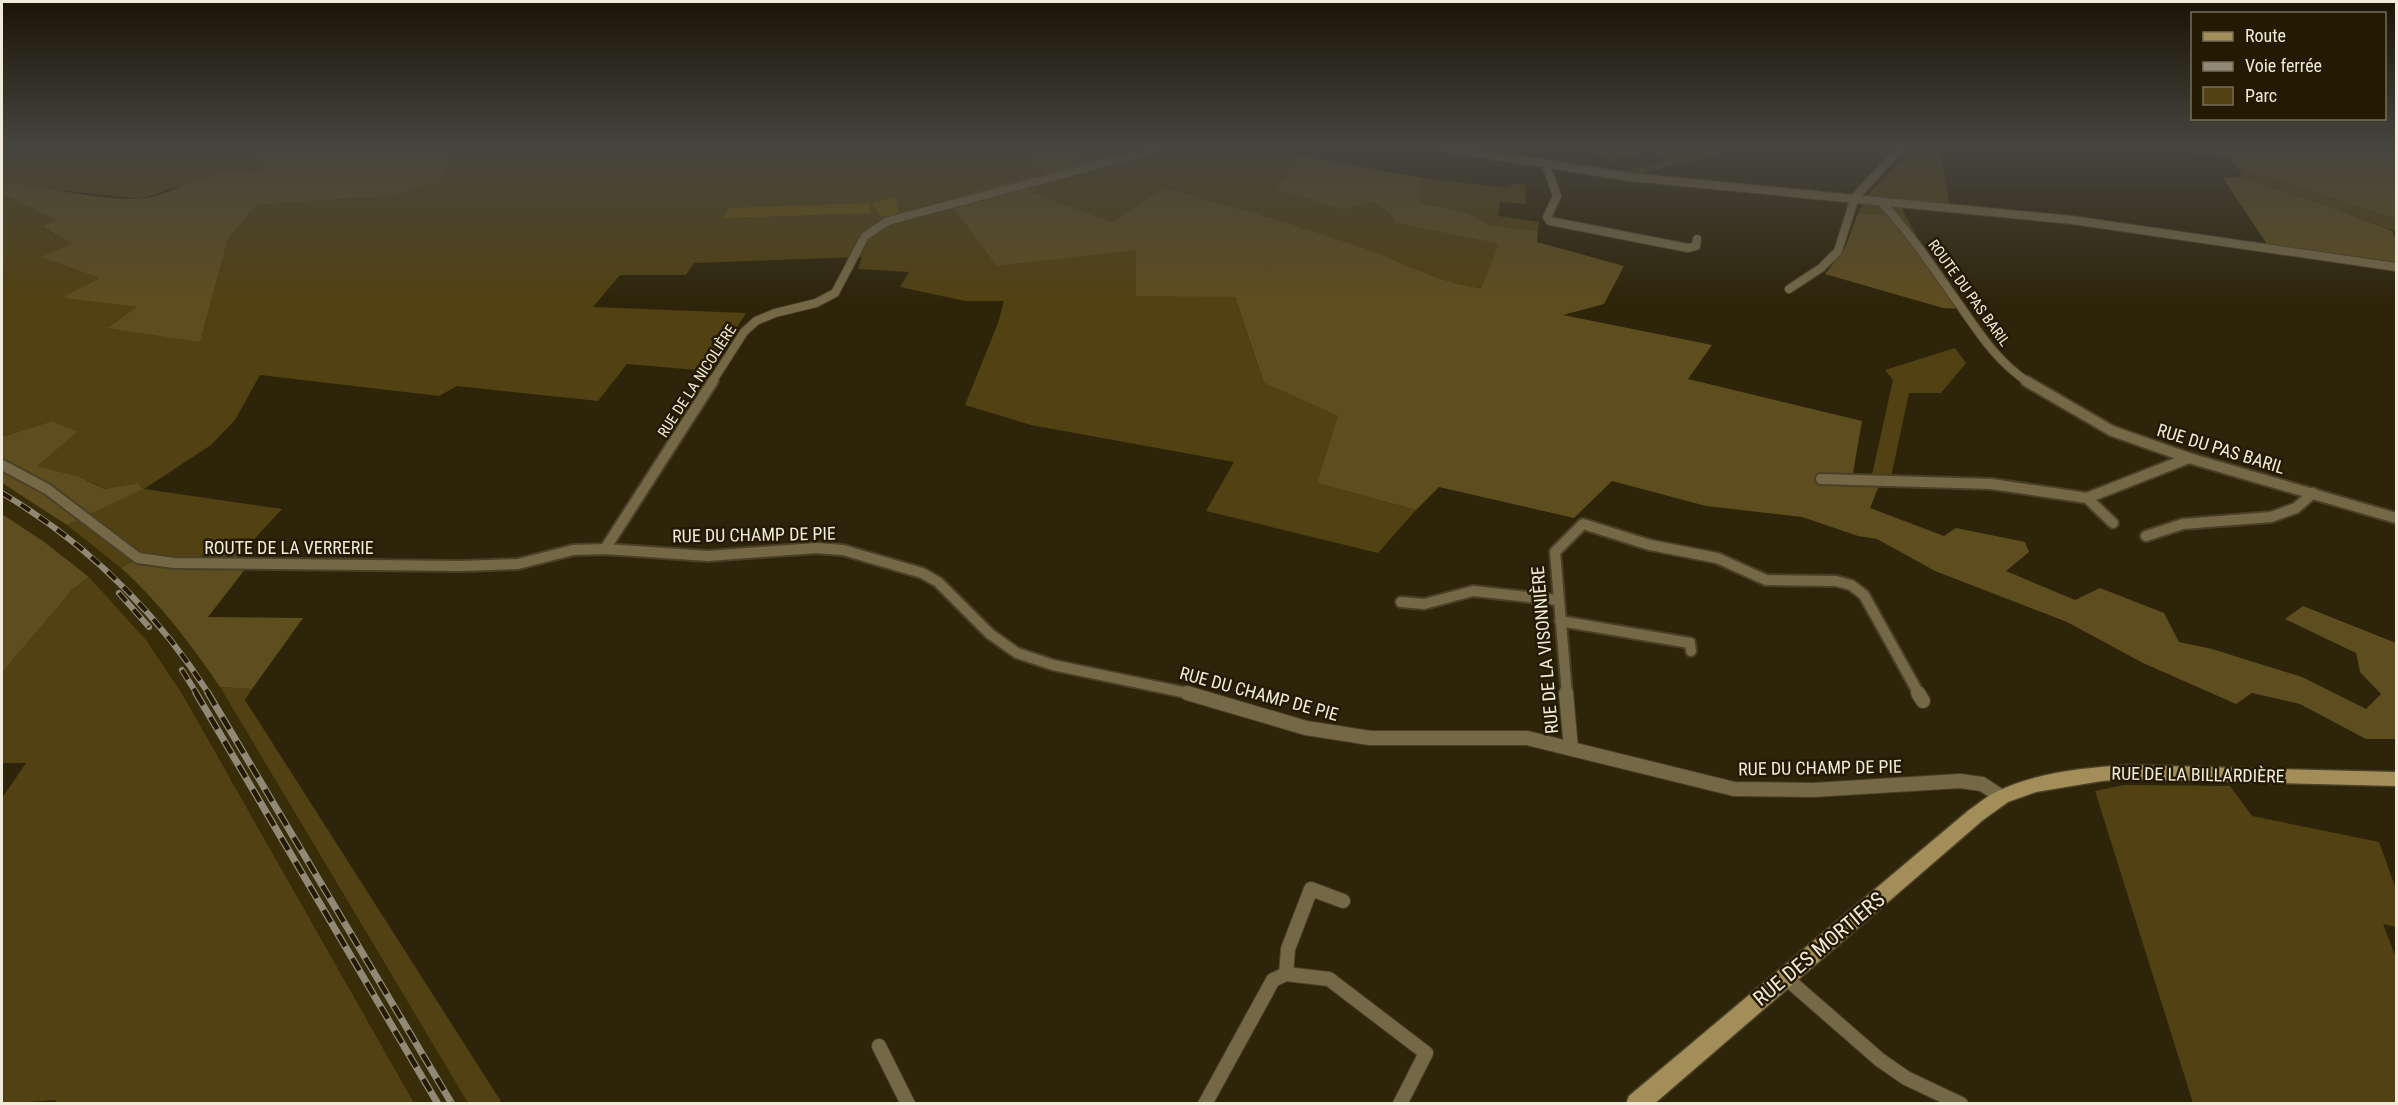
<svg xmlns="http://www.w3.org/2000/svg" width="2398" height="1105" font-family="'Roboto Condensed',sans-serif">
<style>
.built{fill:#382c09}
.green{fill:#524112}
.forest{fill:#5e4d1f}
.water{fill:#6d550c}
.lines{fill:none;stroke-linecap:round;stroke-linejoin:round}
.street-far2-casing{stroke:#494027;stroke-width:10}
.street-far1-casing{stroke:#494027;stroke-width:14}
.street-casing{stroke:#494027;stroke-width:16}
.secondary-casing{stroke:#494027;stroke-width:3}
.street-far2{stroke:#756847;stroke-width:8}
.street-far1{stroke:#756847;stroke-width:10}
.street{stroke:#756847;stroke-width:14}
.secondary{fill:#a38d58;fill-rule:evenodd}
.rail-far1-casing{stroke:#918975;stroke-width:6}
.rail-casing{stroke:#918975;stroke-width:7}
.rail-far1{stroke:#241a02;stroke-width:4;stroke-dasharray:11;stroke-linecap:butt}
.rail{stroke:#241a02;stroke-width:4.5;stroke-dasharray:14;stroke-linecap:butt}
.labels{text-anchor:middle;stroke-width:5;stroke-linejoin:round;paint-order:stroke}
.far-street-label{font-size:15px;fill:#f0eadb;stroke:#241a02}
.street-label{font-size:18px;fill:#f0eadb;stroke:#241a02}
.near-street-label{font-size:21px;fill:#f0eadb;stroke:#241a02}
</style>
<rect width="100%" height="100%" fill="#2e240a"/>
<polygon class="built" points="2,483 53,515 102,551 147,591 185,635 220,687 468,1103 414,1103 183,694 146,640 89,577 43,541 2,514"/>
<g class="green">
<polygon points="210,146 257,146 254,159 270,168 261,174 225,172 140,199 2,184 2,158"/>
<polygon points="456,146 1016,146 1042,172 947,199 1136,250 1235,297 1264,383 1339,416 1317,483 1416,510 1378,553 1206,511 1234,462 1031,425 965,405 998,323 1004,301 965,301 900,287 909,272 858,269 862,257 694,263 686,275 620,275 593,307 746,313 709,371 627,364 598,401 457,386 439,396 260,375 235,420 211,445 144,489 282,509 236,559 173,558 143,554 121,568 67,525 143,488 138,483 106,489 77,476 37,466 52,421 2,437 2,194 58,220 42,228 73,244 42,257 99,278 62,298 138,307 108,327 200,341 228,239 257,205 390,196 440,181"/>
<path d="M 1070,146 L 1196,146 L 1204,152 L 1287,153 L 1295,164 L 1277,189 L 1343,210 L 1372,201 L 1388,212 L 1396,223 L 1500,244 L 1481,288 C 1435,282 1406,263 1364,248 C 1298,225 1233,206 1166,188 L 1112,222 L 1030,192 L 1048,182 L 1100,170 Z"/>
<polygon points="1541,146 1752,146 1635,175 1626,171 1668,160 1651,151 1610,161 1584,147 1548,151"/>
<polygon points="1916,146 1939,146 1951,211 1901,207 1922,246 1885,215 1858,213 1869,193"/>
<polygon points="2237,167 2396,219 2396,232 2334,208 2237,177 2242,176"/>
<polygon points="1422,178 1507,188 1515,184 1525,185 1526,204 1500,202 1498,216 1539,222 1538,231 1488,225 1467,212 1419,203"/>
<polygon points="1955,348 1966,363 1941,393 1909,393 1891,477 1872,475 1893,380 1885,370"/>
<polygon points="89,577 146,640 183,695 414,1103 55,1103 56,1100 2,1104 2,798 26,763 2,763 2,673 72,590"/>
<polygon points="220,687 252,689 245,700 502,1103 468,1103"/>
<polygon points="2124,785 2230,786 2252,816 2379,842 2396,889 2396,927 2383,924 2396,958 2396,1103 2193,1103 2095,791"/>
</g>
<g class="forest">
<path d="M 257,146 L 456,146 L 441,181 L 390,196 L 257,205 L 228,239 L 200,342 L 107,328 L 137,307 L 61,298 L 99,278 L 41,257 L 72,244 L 42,227 L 57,220 L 2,194 L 2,184 C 47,185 92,200 138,199 C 166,198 197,175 226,172 C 242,170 255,178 269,168 L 254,159 Z"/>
<path d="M 1016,146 L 1070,146 L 1101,170 L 1048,182 L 1031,192 L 1112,222 L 1165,188 C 1233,206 1298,225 1364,248 C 1406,263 1435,282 1481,288 L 1499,244 L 1396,223 L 1388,212 L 1372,201 L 1343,210 L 1276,189 L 1295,164 L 1287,153 L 1422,178 L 1419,203 L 1467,212 L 1488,225 L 1538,231 L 1537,242 L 1624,266 L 1604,304 L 1563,315 L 1712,345 L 1688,379 L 1862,421 L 1853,473 L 1883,476 L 1870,508 L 1944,536 L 1956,528 L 2025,542 L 2029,552 L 2006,571 L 2075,600 L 2100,588 L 2164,613 L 2179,642 L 2212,649 L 2302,677 L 2366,709 L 2381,694 L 2360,672 L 2356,653 L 2285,619 L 2303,606 L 2396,643 L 2396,739 L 2366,739 L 2300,704 L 2252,693 L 2236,704 L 2143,663 L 2067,622 L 1935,571 L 1877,539 L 1858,536 L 1802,517 L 1706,506 L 1612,481 L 1574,518 L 1439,487 L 1416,510 L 1317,483 L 1338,416 L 1264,383 L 1235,297 L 1136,296 L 1136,250 L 997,266 L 947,199 L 1042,172 Z"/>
<path d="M 2170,146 L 2384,146 L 2396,150 L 2396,219 L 2237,167 C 2226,149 2211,155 2193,153 C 2186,152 2177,148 2170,146 Z"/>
<polygon points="2237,177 2334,208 2392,231 2396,240 2396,271 2273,253 2223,178"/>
<polygon points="1858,213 1885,215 1922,246 1967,309 1943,308 1825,274 1845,248"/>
<polygon points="52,421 77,432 37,466 77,476 105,489 138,483 143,489 67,525 2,483 2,437"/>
<polygon points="2,514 43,541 89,577 72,590 2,673"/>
<path d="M 143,554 L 246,568 L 208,617 L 303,618 L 252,689 L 220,687 C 190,643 160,603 121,568 Z"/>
</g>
<g class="water">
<polygon points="895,197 899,215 881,217 872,203"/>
<polygon points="870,203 871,213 723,218 729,208"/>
</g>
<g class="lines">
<defs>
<g id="street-far2">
<polyline points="1434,146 1630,177 2072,220 2396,267"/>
<polyline points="1546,165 1557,196 1547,217 1550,221 1688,248 1696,246 1697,239"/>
<path d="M 1880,201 C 1911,233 1935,271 1961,307 C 1981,336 1999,363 2028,382"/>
<polyline points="1789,289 1821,268 1838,251 1855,197 1903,146"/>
<polyline points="712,382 744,332 756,321 775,313 816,303 835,293 865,236 888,221 1169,146"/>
</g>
<g id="street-far1">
<polyline points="2026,381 2112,431 2189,458 2396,518"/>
<polyline points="2,465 47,489 138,558 174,563 462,566 518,564 573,550 605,549 708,556 816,548 843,550 922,573 938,582 990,634 1017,653 1053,665 1192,694"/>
<polyline points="1821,479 1992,484 2087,498"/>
<polyline points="2113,523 2087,498 2189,458"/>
<polyline points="2146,536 2183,524 2271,517 2296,508 2313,493"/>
<polyline points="605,549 713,381"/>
<polyline points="1401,602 1424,604 1473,591 1557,600"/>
<polyline points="1560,621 1690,643 1691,651"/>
<polyline points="1567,694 1555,552 1583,524 1650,545 1717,558 1766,580 1836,581 1851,585 1864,595 1919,694"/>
</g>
<g id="street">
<polyline points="1187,693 1306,728 1370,738 1527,738 1734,789 1813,790 1960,781 1982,784 2002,797"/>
<polyline points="1566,693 1571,748"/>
<polyline points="1918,693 1923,701"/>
<polyline points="1286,974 1288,949 1311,889 1343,901"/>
<polyline points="1786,978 1880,1060 1906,1078 1961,1104"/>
<polyline points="879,1046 908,1104"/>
<polyline points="1205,1104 1273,980 1286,974 1329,979 1426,1053 1400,1104"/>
</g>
<path id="secondary" d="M 2127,765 L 2396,772 L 2396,786 L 2127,779 L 2102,781 L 2036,792 L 2008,802 L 1983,820 L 1654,1104 L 1626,1104 L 1629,1096 L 1969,810 C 1978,804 1987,796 1996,792 C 2037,772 2083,768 2127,765 Z"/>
</defs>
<use href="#street-far2" class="street-far2-casing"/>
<use href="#street-far1" class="street-far1-casing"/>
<use href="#street" class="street-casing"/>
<use href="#secondary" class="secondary-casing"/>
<use href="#street-far2" class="street-far2"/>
<use href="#street-far1" class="street-far1"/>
<use href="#street" class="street"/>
<use href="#secondary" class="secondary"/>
<defs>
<g id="rail-far1">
<path d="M 2,493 C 88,544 155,610 209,694"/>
<polyline points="119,593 149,627"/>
<polyline points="182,670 197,694"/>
</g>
<g id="rail">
<polyline points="196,693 438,1104"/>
<polyline points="208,693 452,1104"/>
</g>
</defs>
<use href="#rail-far1" class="rail-far1-casing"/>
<use href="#rail" class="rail-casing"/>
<use href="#rail-far1" class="rail-far1"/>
<use href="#rail" class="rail"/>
</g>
<linearGradient id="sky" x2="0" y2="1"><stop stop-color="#191406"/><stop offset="0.49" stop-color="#46453e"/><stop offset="1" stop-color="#46453e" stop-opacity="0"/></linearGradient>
<rect width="2398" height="301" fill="url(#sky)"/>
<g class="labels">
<g class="far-street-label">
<text transform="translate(1969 293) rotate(54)" y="5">ROUTE DU PAS BARIL</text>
<text transform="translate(697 381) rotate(-57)" y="5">RUE DE LA NICOLIÈRE</text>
</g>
<g class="street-label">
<text transform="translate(2221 449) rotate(17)" y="6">RUE DU PAS BARIL</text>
<text transform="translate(754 535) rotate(-1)" y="6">RUE DU CHAMP DE PIE</text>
<text x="289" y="554">ROUTE DE LA VERRERIE</text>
<text transform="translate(1545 650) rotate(-95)" y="6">RUE DE LA VISONNIÈRE</text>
<text transform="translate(1259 694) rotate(15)" y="6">RUE DU CHAMP DE PIE</text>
<text transform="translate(1820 768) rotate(-1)" y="6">RUE DU CHAMP DE PIE</text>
<text transform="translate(2198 775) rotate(1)" y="6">RUE DE LA BILLARDIÈRE</text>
</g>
<g class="near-street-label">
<text transform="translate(1819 949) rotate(-40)" y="7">RUE DES MORTIERS</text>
</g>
</g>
<rect width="2398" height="1105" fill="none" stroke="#f0eadb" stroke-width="6"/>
<rect x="2191" y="12" width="195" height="108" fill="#241a02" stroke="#766d59" stroke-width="1.5"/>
<rect x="2203" y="32" width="30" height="9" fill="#a38d58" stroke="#766d59" stroke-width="1.5"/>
<text x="2245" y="42" font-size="18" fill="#f0eadb">Route</text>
<rect x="2203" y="62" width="30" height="9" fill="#918975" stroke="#766d59" stroke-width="1.5"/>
<text x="2245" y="72" font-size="18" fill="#f0eadb">Voie ferrée</text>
<rect x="2203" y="87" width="30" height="18" fill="#524112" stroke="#766d59" stroke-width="1.5"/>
<text x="2245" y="102" font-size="18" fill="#f0eadb">Parc</text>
</svg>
